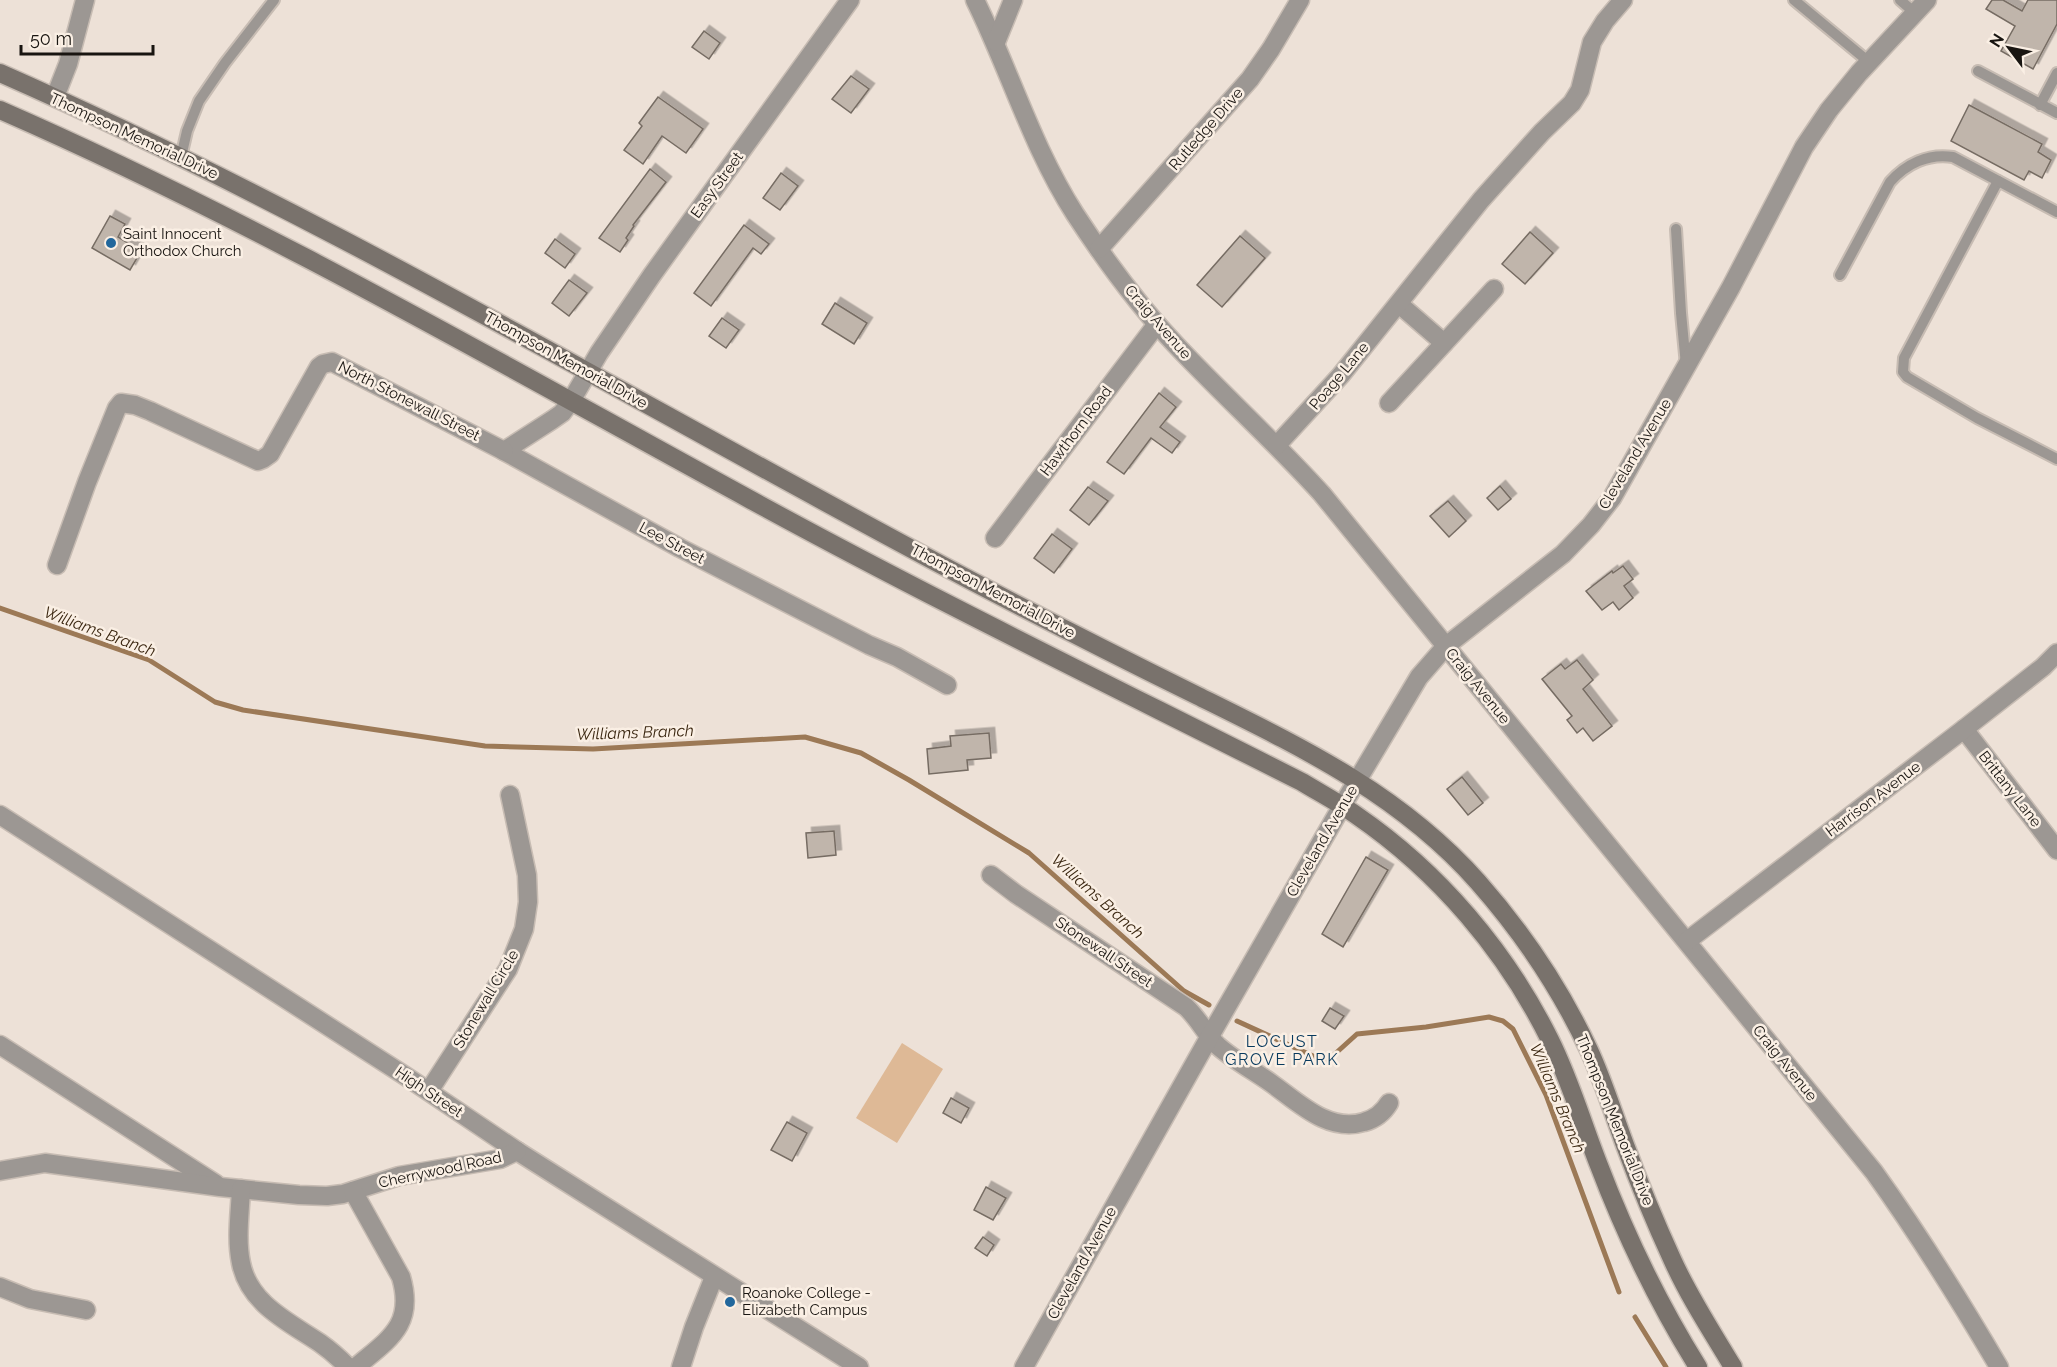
<svg xmlns="http://www.w3.org/2000/svg" width="2057" height="1367" font-family="Raleway,sans-serif">
<style>
.green{fill:#deb996}
.lines{fill:none;stroke-linecap:round;stroke-linejoin:round}
.stream{stroke:#9c7956;stroke-width:5}
.building{fill:#c0b5ab;stroke:#766c63;stroke-width:1.5;filter:url(#shadow)}
.lane-casing{stroke:#c7bcb3;stroke-width:14}
.street-casing{stroke:#c7bcb3;stroke-width:21}
.secondary-casing{stroke:#c7bcb3;stroke-width:21}
.lane{stroke:#9c9793;stroke-width:10}
.street{stroke:#9c9793;stroke-width:18}
.secondary{stroke:#79726c;stroke-width:18}
.poi-dot{fill:#22679c;stroke:#faefe4;stroke-width:2}
.labels{text-anchor:middle;stroke-width:5;stroke-linejoin:round;paint-order:stroke}
.street-label{font-size:15px;fill:#191511;stroke:#faefe4}
.poi-label{font-size:15px;fill:#191511;stroke:#faefe4;text-anchor:start}
.water-label{font-size:16px;font-style:italic;fill:#3a2610;stroke:#faefe4}
.neighbourhood-label{font-size:16px;letter-spacing:1.5px;fill:#083a5e;stroke:#faefe4}
</style>
<defs>
<filter id="shadow"><feDropShadow dx="5.5" dy="-5.5" stdDeviation="0" flood-color="#0004"/></filter>
</defs>
<rect width="100%" height="100%" fill="#ede1d7"/>
<polygon class="green" points="902,1043 943,1069 897,1143 856,1118"/>
<g class="lines">
<g class="stream">
<polyline points="0,608 149,660 215,702 243,710 485,746 593,749 805,737 861,753 909,780 1029,853 1184,991 1209,1005"/>
<polyline points="1237,1021 1326,1062 1357,1034 1426,1027 1489,1017 1503,1021 1513,1029 1546,1095 1619,1292"/>
<polyline points="1635,1317 1666,1367"/>
</g>
</g>
<g class="building">
<polygon points="1992,0 2003,0 2022,11 2028,0 2057,0 2057,24 2033,69 2001,51 2015,26 1986,9"/>
<polygon points="704,31 720,43 709,59 692,47"/>
<polygon points="851,76 869,89 851,113 832,99"/>
<polygon points="658,97 703,129 686,153 662,136 643,164 624,150 642,126 639,123"/>
<polygon points="1969,105 2042,144 2038,152 2051,160 2042,178 2029,171 2024,180 1951,141"/>
<polygon points="650,169 666,182 633,225 634,226 626,238 628,240 620,252 599,238"/>
<polygon points="781,173 798,186 780,210 763,198"/>
<polygon points="110,216 125,224 118,237 141,251 130,270 92,248"/>
<polygon points="744,225 769,244 761,254 753,248 711,306 694,293"/>
<polygon points="1530,232 1553,253 1525,284 1502,264"/>
<polygon points="1240,236 1265,258 1222,307 1197,285"/>
<polygon points="555,239 575,254 565,268 545,253"/>
<polygon points="569,280 587,293 569,316 552,303"/>
<polygon points="835,303 867,323 854,344 822,324"/>
<polygon points="722,318 739,330 726,348 709,336"/>
<polygon points="1159,393 1176,407 1160,427 1180,442 1172,453 1151,438 1124,474 1107,462"/>
<polygon points="1500,486 1511,499 1498,510 1487,498"/>
<polygon points="1088,487 1108,501 1089,525 1070,510"/>
<polygon points="1448,501 1466,521 1449,537 1430,516"/>
<polygon points="1052,534 1072,549 1054,573 1034,558"/>
<polygon points="1623,566 1633,579 1624,586 1633,598 1619,610 1613,602 1602,610 1586,591 1612,571 1613,573"/>
<polygon points="1577,660 1593,680 1583,689 1612,726 1593,741 1583,728 1577,733 1567,720 1572,716 1542,679 1561,664 1565,669"/>
<polygon points="989,733 991,758 967,760 968,770 929,774 927,749 951,746 950,736"/>
<polygon points="1462,777 1483,803 1468,815 1447,789"/>
<polygon points="834,831 836,855 808,858 806,833"/>
<polygon points="1366,857 1388,870 1343,947 1322,934"/>
<polygon points="1330,1008 1344,1016 1335,1029 1322,1021"/>
<polygon points="951,1098 969,1108 961,1123 943,1113"/>
<polygon points="787,1122 807,1133 792,1161 771,1150"/>
<polygon points="986,1187 1006,1198 993,1220 974,1210"/>
<polygon points="983,1237 994,1245 987,1256 975,1248"/>
</g>
<g class="lines">
<defs>
<g id="lane">
<polyline points="1794,0 1869,62"/>
<polyline points="1900,0 1915,13"/>
<polyline points="1978,71 2057,113"/>
<polyline points="2040,105 2057,73"/>
<polyline points="181,157 187,131 199,101 225,63 274,0"/>
<polyline points="1998,181 1904,358 1903,372 1907,377 1977,418 2057,459"/>
<polyline points="1676,229 1681,313 1686,365"/>
<path d="M 1840,275 L 1890,182 C 1906,164 1928,153 1953,157 L 2057,212"/>
</g>
<g id="street">
<polyline points="850,0 652,275 599,353 571,401 562,413 552,420 504,451 680,548 869,645 897,657 947,685"/>
<path d="M 975,0 C 1010,71 1032,147 1075,214 C 1105,260 1138,305 1175,344 C 1223,395 1275,442 1322,494 L 1874,1172 C 1920,1236 1959,1299 1999,1367"/>
<polyline points="996,42 1013,0"/>
<polyline points="55,97 68,64 85,0"/>
<polyline points="1099,249 1250,79 1271,49 1300,0"/>
<polyline points="1399,304 1444,343"/>
<polyline points="1389,403 1494,289"/>
<polyline points="1277,445 1341,375 1481,200 1542,132 1572,103 1580,90 1592,42 1605,21 1623,0"/>
<polyline points="995,538 1157,324"/>
<polyline points="57,565 87,482 117,408 121,403 135,405 150,411 258,461 263,459 270,454 319,367 323,364 332,362 504,451"/>
<polyline points="1964,729 2057,850"/>
<polyline points="0,815 407,1077 517,1151 859,1367"/>
<path d="M 991,875 L 1016,894 L 1186,1007 C 1199,1019 1206,1035 1218,1046 C 1234,1060 1254,1071 1271,1083 C 1298,1102 1328,1133 1364,1122 C 1375,1119 1383,1113 1389,1103"/>
<polyline points="1687,941 1964,729 2043,667 2057,653"/>
<polyline points="0,1045 216,1184"/>
<polyline points="429,1091 508,969 524,929 528,902 527,875 510,795"/>
<polyline points="0,1171 45,1163 220,1187 299,1195 327,1196 343,1194 399,1176 500,1159 517,1151"/>
<path d="M 241,1189 C 240,1213 236,1239 241,1263 C 249,1304 289,1322 320,1343 C 330,1350 339,1358 348,1367"/>
<path d="M 353,1191 L 401,1277 C 415,1325 389,1339 356,1367"/>
<polyline points="0,1287 30,1299 86,1310"/>
<polyline points="681,1367 694,1327 714,1277"/>
<polyline points="1024,1367 1210,1036 1342,806 1419,677 1446,646 1563,554 1591,525 1612,498 1731,287 1804,147 1829,110 1859,73 1927,0"/>
</g>
<g id="secondary">
<path d="M 0,73 C 334,220 646,409 968,579 C 1044,619 1121,658 1198,696 C 1301,747 1400,794 1478,882 C 1523,933 1560,988 1589,1050 C 1603,1080 1613,1113 1625,1145 C 1639,1183 1655,1222 1672,1259 C 1689,1297 1712,1332 1733,1367"/>
<path d="M 0,110 C 259,223 503,365 751,500 C 932,599 1118,689 1302,782 C 1320,793 1339,803 1356,815 C 1439,872 1506,951 1550,1040 C 1570,1080 1582,1122 1598,1163 C 1625,1234 1658,1303 1698,1367"/>
</g>
</defs>
<use href="#lane" class="lane-casing"/>
<use href="#street" class="street-casing"/>
<use href="#secondary" class="secondary-casing"/>
<use href="#lane" class="lane"/>
<use href="#street" class="street"/>
<use href="#secondary" class="secondary"/>
</g>
<g class="poi-dot">
<circle cx="111" cy="243" r="6"/>
<circle cx="730" cy="1302" r="6"/>
</g>
<g class="labels">
<g class="street-label">
<text transform="translate(1206 129) rotate(-49)" y="5">Rutledge Drive</text>
<text transform="translate(134 136) rotate(25)" y="5">Thompson Memorial Drive</text>
<text transform="translate(717 185) rotate(-54)" y="5">Easy Street</text>
<text transform="translate(1158 322) rotate(49)" y="5">Craig Avenue</text>
<text transform="translate(566 360) rotate(29)" y="5">Thompson Memorial Drive</text>
<text transform="translate(1339 376) rotate(-50)" y="5">Poage Lane</text>
<text transform="translate(409 401) rotate(27)" y="5">North Stonewall Street</text>
<text transform="translate(1076 431) rotate(-53)" y="5">Hawthorn Road</text>
<text transform="translate(1635 454) rotate(-59)" y="5">Cleveland Avenue</text>
<text transform="translate(672 543) rotate(28)" y="5">Lee Street</text>
<text transform="translate(993 591) rotate(28)" y="5">Thompson Memorial Drive</text>
<text transform="translate(1478 686) rotate(51)" y="5">Craig Avenue</text>
<text transform="translate(2010 789) rotate(52)" y="5">Brittany Lane</text>
<text transform="translate(1873 799) rotate(-37)" y="5">Harrison Avenue</text>
<text transform="translate(1322 841) rotate(-60)" y="5">Cleveland Avenue</text>
<text transform="translate(1104 952) rotate(34)" y="5">Stonewall Street</text>
<text transform="translate(486 999) rotate(-59)" y="5">Stonewall Circle</text>
<text transform="translate(1785 1063) rotate(51)" y="5">Craig Avenue</text>
<text transform="translate(429 1092) rotate(34)" y="5">High Street</text>
<text transform="translate(1615 1120) rotate(68)" y="5">Thompson Memorial Drive</text>
<text transform="translate(440 1170) rotate(-12)" y="5">Cherrywood Road</text>
<text transform="translate(1082 1263) rotate(-61)" y="5">Cleveland Avenue</text>
</g>
<g class="poi-label">
<text x="123" y="239">Saint Innocent<tspan x="123" dy="17">Orthodox Church</tspan></text>
<text x="742" y="1298">Roanoke College -<tspan x="742" dy="17">Elizabeth Campus</tspan></text>
</g>
<g class="water-label">
<text transform="translate(100 631) rotate(20)" y="6">Williams Branch</text>
<text transform="translate(635 732) rotate(-2)" y="6">Williams Branch</text>
<text transform="translate(1098 896) rotate(42)" y="6">Williams Branch</text>
<text transform="translate(1558 1098) rotate(67)" y="6">Williams Branch</text>
</g>
<g class="neighbourhood-label">
<text x="1282" y="1047">LOCUST<tspan x="1282" dy="18">GROVE PARK</tspan></text>
</g>
</g>
<g transform="translate(2009 48) rotate(302)" stroke="#faefe4" stroke-width="4.5" paint-order="stroke">
<path d="M0-4.5L10 22L0 15L-10 22Z" fill="#191511"/>
<text y="-9" font-size="16" font-weight="bold" text-anchor="middle" fill="#191511">N</text>
</g>
<path d="M21 45v9h132v-9" fill="none" stroke="#191511" stroke-width="3"/>
<text x="30" y="45" font-size="18" fill="#191511" stroke="#faefe4" stroke-width="4.5" paint-order="stroke">50 m</text>
</svg>
